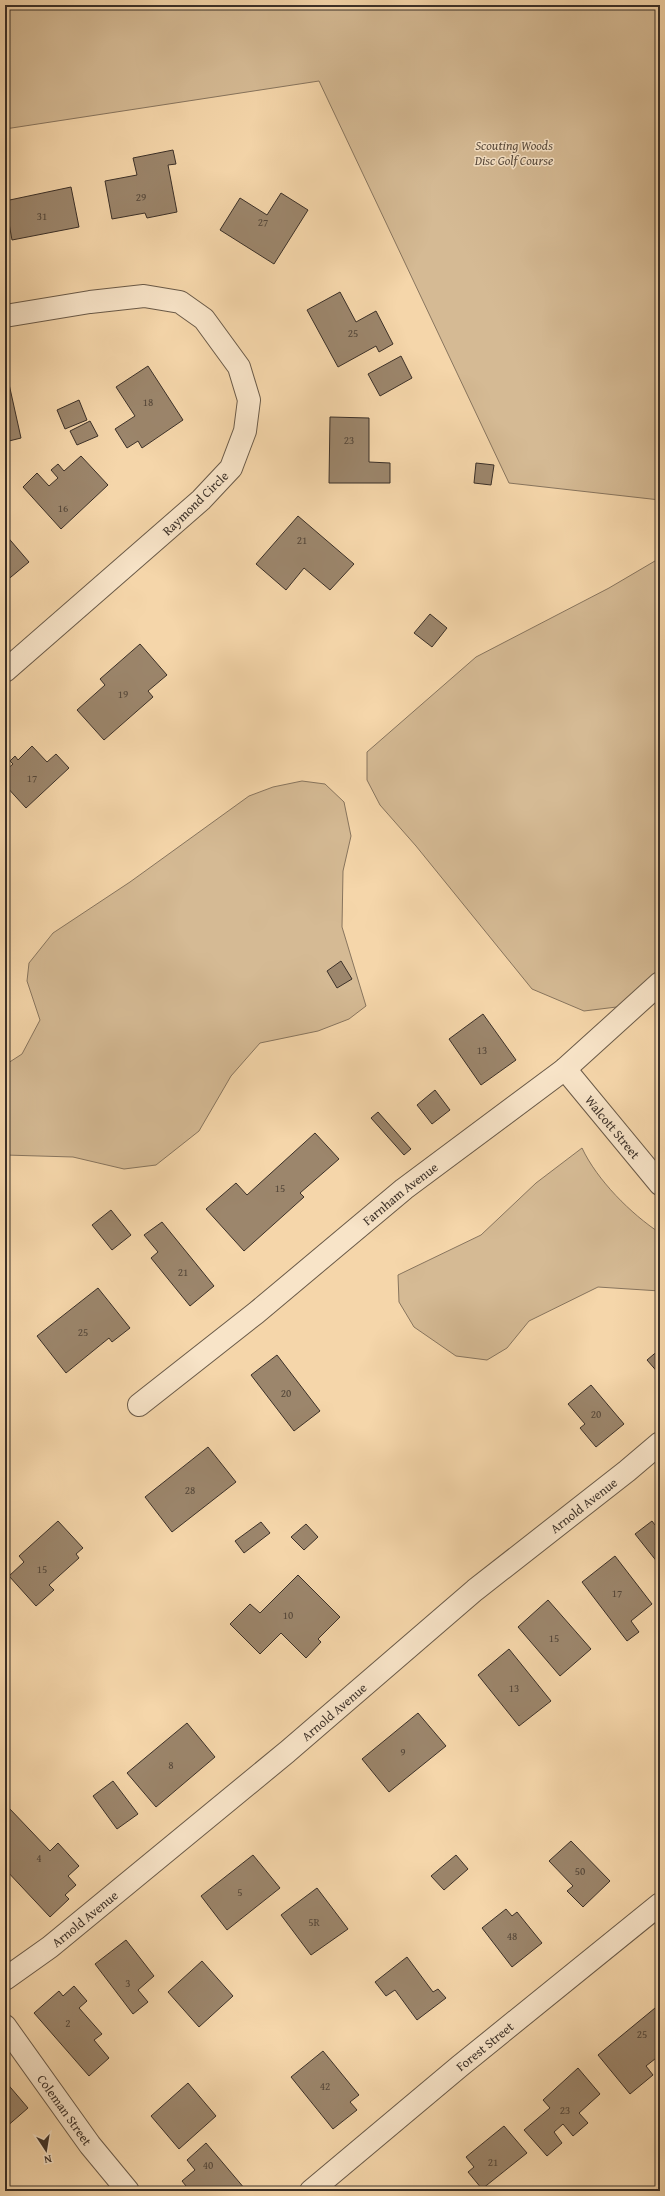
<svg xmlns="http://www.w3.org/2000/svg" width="665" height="2196" font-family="'Gentium Book Plus',serif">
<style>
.green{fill:#d5ba94;stroke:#88755e}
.building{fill:#9c866c;stroke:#3b3028}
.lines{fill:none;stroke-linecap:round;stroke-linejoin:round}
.minor-casing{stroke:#6a5a48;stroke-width:24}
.tertiary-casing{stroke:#6a5a48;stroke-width:24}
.minor{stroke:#f8e4c8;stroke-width:22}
.tertiary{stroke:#f8e4c8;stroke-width:22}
.labels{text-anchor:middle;stroke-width:3;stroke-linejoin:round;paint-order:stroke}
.number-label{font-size:11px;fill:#534639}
.park-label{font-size:13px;font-style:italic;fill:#5a4c3e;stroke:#f8e4c8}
.street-label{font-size:13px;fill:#3b3028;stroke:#f8e4c8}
</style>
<rect width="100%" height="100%" fill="#f5d6aa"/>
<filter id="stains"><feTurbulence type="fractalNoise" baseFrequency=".005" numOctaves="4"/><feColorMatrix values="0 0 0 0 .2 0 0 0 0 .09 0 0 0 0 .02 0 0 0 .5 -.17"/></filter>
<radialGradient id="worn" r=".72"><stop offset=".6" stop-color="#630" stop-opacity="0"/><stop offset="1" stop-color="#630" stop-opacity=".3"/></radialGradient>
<g class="green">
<polygon points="5,5 660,5 660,500 509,483 319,81 5,129"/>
<polygon points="660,558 660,992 641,1004 584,1011 532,989 416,846 380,805 367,780 367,752 476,657 609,588"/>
<polygon points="302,781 325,784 344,802 351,836 343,871 342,927 366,1006 349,1019 318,1031 260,1043 231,1076 199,1131 156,1165 124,1169 73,1157 5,1155 5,1065 22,1054 40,1020 27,981 29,963 53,933 130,882 249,796 273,787"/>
<path d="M 582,1148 C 597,1180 631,1214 660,1233 L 660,1291 L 598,1287 L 529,1321 L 507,1348 L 487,1360 L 456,1356 L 414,1327 L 399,1302 L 398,1275 L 481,1235 L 536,1183 Z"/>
</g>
<g class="building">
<polygon points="173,150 176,164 168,165 177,212 147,218 145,213 112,219 105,181 137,175 133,158"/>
<polygon points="71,187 79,227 12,240 5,201"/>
<polygon points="281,193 308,210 274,264 220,230 240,198 267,215"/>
<polygon points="340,292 356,322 376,311 393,344 379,352 376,346 338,367 307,310"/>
<polygon points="401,356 412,378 380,396 368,374"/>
<polygon points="148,366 183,420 142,448 138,441 127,448 115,429 135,416 116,387"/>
<polygon points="9,384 21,438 5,442 5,385"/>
<polygon points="79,400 87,420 65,429 57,410"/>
<polygon points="330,417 369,418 369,462 390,463 390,483 329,483"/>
<polygon points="90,421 98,436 77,445 70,431"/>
<polygon points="81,456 108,485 61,529 23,487 37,473 49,486 58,478 51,470 58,464 64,471"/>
<polygon points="476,463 494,465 491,485 474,483"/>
<polygon points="298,516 354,564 330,590 304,568 286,590 256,564"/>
<polygon points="5,534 29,562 5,582"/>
<polygon points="430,614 447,628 432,647 414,633"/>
<polygon points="140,644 167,675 148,691 153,697 104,740 77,710 105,685 100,679"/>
<polygon points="32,746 47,762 56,754 69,768 26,808 5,785 5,771 13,764 10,761 15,756 18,760"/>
<polygon points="341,961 352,979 337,988 327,971"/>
<polygon points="483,1014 516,1060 481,1085 449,1039"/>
<polygon points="435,1090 450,1110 432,1124 417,1105"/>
<polygon points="378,1112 411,1149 404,1155 371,1118"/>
<polygon points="315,1133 339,1159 300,1193 304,1197 244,1251 206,1209 236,1183 247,1195"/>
<polygon points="111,1210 131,1235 112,1250 92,1225"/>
<polygon points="162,1222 214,1286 190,1306 151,1258 158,1252 144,1235"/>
<polygon points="98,1288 130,1328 112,1342 109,1338 66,1373 37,1336"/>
<polygon points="660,1349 660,1375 647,1360"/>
<polygon points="277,1355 320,1411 294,1431 251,1375"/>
<polygon points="591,1385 624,1424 596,1447 580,1428 585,1424 568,1404"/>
<polygon points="208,1447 236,1482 172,1532 145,1497"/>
<polygon points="58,1521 83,1548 76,1554 79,1558 49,1585 54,1590 36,1606 9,1576 24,1562 19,1556"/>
<polygon points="652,1521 655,1525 660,1521 660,1561 658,1563 635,1534"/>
<polygon points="261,1522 270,1533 244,1553 235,1541"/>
<polygon points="306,1524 318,1537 304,1550 291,1537"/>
<polygon points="615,1556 652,1604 631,1621 639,1632 627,1641 582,1582"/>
<polygon points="298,1575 340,1617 318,1639 321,1642 306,1658 281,1633 260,1654 230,1624 250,1604 260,1613"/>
<polygon points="548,1600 591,1649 560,1676 518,1627"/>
<polygon points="509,1649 551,1701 519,1726 478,1675"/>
<polygon points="418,1713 446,1746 389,1792 362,1759"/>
<polygon points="187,1723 215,1757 156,1807 127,1773"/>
<polygon points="113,1781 138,1814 117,1829 93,1796"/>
<polygon points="9,1808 50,1851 58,1843 79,1866 68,1876 76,1885 65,1895 69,1899 50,1917 5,1869 5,1812"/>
<polygon points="571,1841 610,1881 583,1907 567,1891 573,1886 549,1861"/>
<polygon points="253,1855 280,1888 227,1930 201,1896"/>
<polygon points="456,1855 468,1869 444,1890 431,1876"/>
<polygon points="317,1888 348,1929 311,1955 281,1915"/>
<polygon points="506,1909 512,1916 517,1912 542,1943 512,1967 482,1928"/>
<polygon points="126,1940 154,1976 138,1990 148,2002 133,2014 95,1964"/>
<polygon points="407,1957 433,1992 438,1989 446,1998 417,2020 395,1990 386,1996 375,1982"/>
<polygon points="202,1961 233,1996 199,2027 168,1992"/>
<polygon points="74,1986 87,2001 79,2008 102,2034 94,2040 109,2058 89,2076 34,2013 59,1991 63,1996"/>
<polygon points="655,2008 660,2014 660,2055 646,2066 653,2075 630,2094 598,2055"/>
<polygon points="323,2051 359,2095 350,2102 357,2110 333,2129 291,2077"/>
<polygon points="578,2068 600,2094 579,2113 588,2123 573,2136 563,2124 554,2132 562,2143 547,2156 524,2130 550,2108 543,2100"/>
<polygon points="5,2081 28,2108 5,2128"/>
<polygon points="188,2083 216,2116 179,2149 151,2116"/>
<polygon points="504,2126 527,2153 482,2189 468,2172 474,2167 466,2157"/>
<polygon points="206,2143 245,2189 243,2191 190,2191 182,2181 195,2170 187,2160"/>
</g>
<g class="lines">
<defs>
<g id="minor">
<polyline points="5,316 90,302 144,296 180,302 204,319 239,367 249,400 245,431 231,468 201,500 5,671"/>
<path id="s1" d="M 565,1069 L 660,1184"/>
<path id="s2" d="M 139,1405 L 256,1313 L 404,1189 L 565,1069 L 660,983"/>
<path id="s3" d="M 5,1979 L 50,1947 L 287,1752 L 475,1590 L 627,1471 L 660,1443"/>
<path id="s4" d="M 5,2026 L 90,2145 L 128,2191"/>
</g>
<g id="tertiary">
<path id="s5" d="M 311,2191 L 460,2066 L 660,1904"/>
</g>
</defs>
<use href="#minor" class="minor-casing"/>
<use href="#tertiary" class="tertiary-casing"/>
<use href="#minor" class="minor"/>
<use href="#tertiary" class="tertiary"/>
</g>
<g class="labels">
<g class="number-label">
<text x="141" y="201">29</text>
<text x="42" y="220">31</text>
<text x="263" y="226">27</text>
<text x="353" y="337">25</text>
<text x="148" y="406">18</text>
<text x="349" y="444">23</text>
<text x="63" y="512">16</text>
<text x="302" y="544">21</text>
<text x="123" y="698">19</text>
<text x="32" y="782">17</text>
<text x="482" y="1054">13</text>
<text x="280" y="1192">15</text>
<text x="183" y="1276">21</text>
<text x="83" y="1336">25</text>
<text x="286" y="1397">20</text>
<text x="596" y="1418">20</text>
<text x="190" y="1494">28</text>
<text x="42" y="1573">15</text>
<text x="617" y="1597">17</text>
<text x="288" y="1619">10</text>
<text x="554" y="1642">15</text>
<text x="514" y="1692">13</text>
<text x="403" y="1756">9</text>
<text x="171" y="1769">8</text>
<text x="39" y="1862">4</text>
<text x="580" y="1875">50</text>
<text x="240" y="1896">5</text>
<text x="314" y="1926">5R</text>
<text x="512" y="1940">48</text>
<text x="128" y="1987">3</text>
<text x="68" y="2027">2</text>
<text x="642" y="2038">25</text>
<text x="325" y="2090">42</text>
<text x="565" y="2114">23</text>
<text x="493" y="2166">21</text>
<text x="208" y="2169">40</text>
</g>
<g class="park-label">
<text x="514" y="150">Scouting Woods<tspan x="514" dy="15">Disc Golf Course</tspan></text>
</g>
<g class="street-label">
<text transform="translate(195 503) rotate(-44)" y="5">Raymond Circle</text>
<text dy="5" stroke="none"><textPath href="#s1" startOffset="75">Walcott Street</textPath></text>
<text dy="5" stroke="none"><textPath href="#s2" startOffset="336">Farnham Avenue</textPath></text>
<text dy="5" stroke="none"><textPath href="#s3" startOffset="748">Arnold Avenue</textPath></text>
<text dy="5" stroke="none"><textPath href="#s3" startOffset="424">Arnold Avenue</textPath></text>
<text dy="5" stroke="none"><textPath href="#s3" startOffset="100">Arnold Avenue</textPath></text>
<text dy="5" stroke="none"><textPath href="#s5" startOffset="226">Forest Street</textPath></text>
<text dy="5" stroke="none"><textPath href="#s4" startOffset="103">Coleman Street</textPath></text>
</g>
</g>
<rect width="665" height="2196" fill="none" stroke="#f5d6aa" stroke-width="20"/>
<rect x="6" y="6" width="653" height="2184" fill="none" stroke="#3b3028" stroke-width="2"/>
<rect x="10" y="10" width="645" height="2176" fill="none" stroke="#3b3028"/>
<g transform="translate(46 2150) rotate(168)" stroke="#f8e4c8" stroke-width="3" paint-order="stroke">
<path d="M0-3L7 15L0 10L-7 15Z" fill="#3b3028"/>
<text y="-6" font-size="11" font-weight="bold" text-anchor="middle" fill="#3b3028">N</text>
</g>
<rect width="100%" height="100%" filter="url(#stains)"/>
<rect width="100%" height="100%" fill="url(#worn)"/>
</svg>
